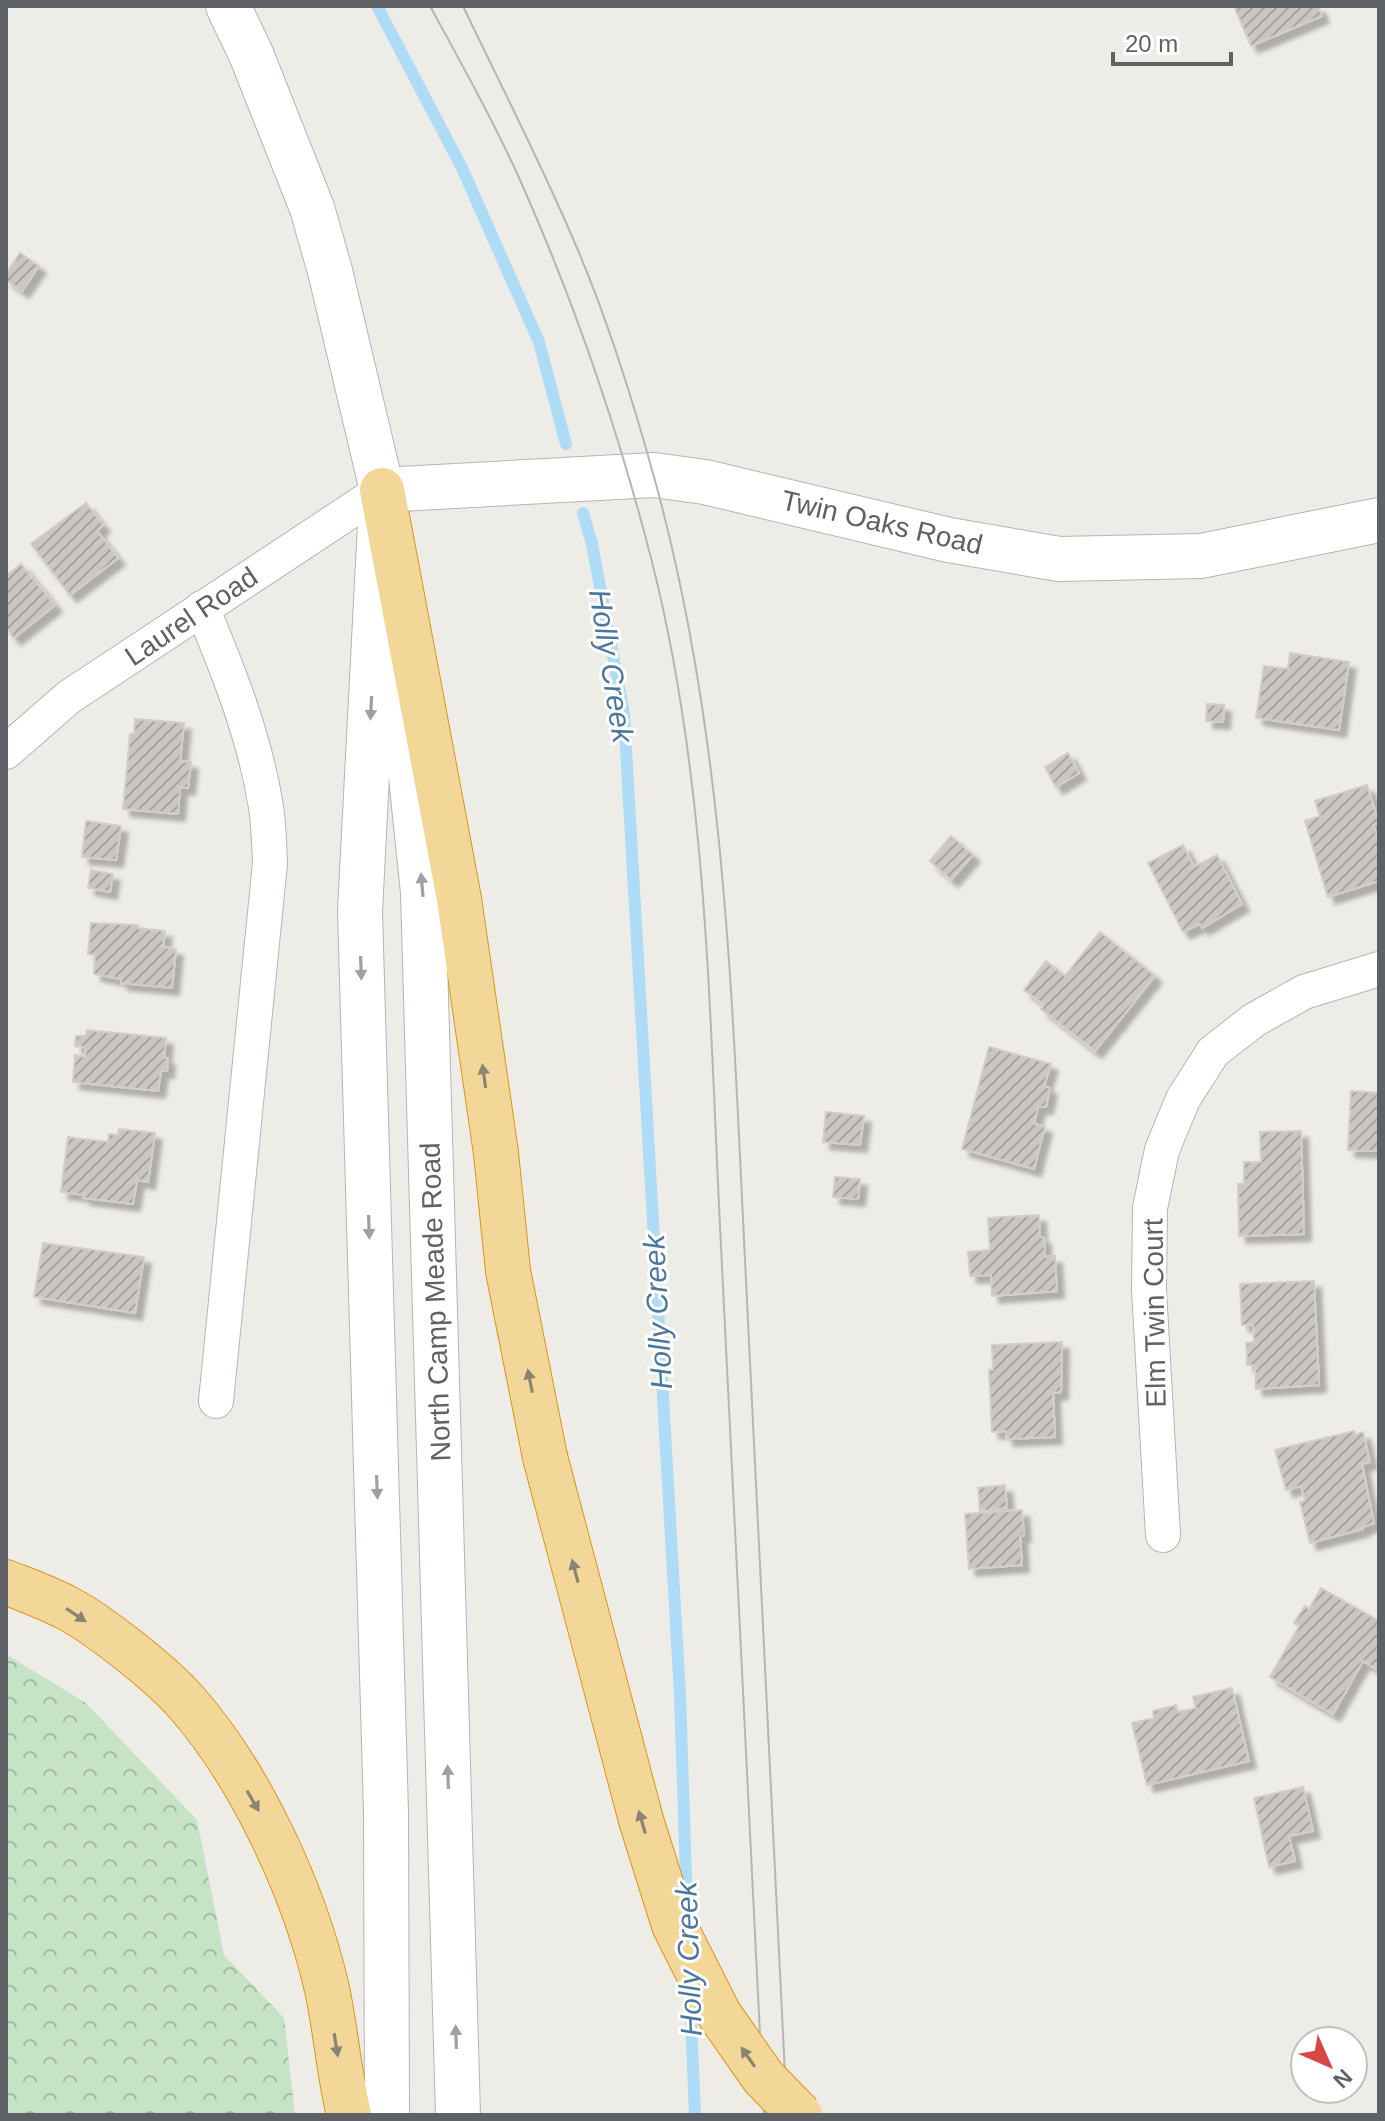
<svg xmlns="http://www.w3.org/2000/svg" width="1385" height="2121" font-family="Helvetica,sans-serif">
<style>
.forest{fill:url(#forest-crowns)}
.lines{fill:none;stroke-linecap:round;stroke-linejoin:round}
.stream{stroke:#aedbf6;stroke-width:12}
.building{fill:url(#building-hatch);stroke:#d3cec5;stroke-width:2;filter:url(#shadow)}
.street-casing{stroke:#b3b6b9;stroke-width:36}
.secondary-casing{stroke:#b2b5b9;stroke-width:46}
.highway-casing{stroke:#dd9518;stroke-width:46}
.street{stroke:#fff;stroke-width:34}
.secondary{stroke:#fff;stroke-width:44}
.highway{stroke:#f2d799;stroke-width:44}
.tram{stroke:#b4b5b5;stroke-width:2}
.highway-bridge-casing{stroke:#dd9518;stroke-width:46;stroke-linecap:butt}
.highway-bridge{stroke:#f2d799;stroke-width:44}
.oneway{fill:#9ea0a3}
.oneway2{fill:#8a8475}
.labels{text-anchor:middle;stroke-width:6;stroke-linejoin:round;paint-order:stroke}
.street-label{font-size:28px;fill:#5e6165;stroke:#fff}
.water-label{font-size:30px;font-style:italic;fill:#49779f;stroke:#fff}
</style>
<defs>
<pattern id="forest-crowns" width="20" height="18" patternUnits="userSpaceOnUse" patternTransform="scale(2)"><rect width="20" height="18" fill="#c7e3c5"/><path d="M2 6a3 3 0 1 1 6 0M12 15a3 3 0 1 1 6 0" fill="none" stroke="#a5bba4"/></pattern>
<pattern id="building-hatch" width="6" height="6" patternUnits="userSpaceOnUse" patternTransform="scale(2)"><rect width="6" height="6" fill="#cac7c3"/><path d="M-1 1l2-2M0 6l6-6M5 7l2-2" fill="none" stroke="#a7a5a2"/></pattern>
<filter id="shadow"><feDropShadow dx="7" dy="7" stdDeviation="2" flood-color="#0004"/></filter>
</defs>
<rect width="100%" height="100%" fill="#eeece6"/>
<polygon class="forest" points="6,1654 86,1703 197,1820 224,1955 284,2018 295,2115 6,2115"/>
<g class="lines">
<g class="stream">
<polyline points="377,6 462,168 539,342 566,444"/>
<polyline points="583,513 592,544 624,714 680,1695 687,1908"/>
<polyline points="690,1994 695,2115"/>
</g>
</g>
<g class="building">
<polygon points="1234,6 1318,6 1322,16 1251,46"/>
<polygon points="20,253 39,266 22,291 6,280 6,274"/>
<polygon points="86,503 103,525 97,531 118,558 70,595 31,544"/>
<polygon points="21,564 55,605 14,638 6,628 6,576"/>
<polygon points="1290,653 1349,662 1339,730 1256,718 1264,666 1288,669"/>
<polygon points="1207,704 1224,705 1223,722 1206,721"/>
<polygon points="135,719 184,723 180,761 191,762 188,788 180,787 178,814 123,809 130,734 134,734"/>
<polygon points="1068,753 1079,773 1056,787 1045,767"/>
<polygon points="1367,785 1379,823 1373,825 1379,840 1379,881 1328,897 1305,821 1320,816 1315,801"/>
<polygon points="86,821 121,826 116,860 82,857"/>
<polygon points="951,836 973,855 951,880 930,861"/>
<polygon points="1183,845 1194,867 1217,855 1242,904 1202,928 1200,924 1183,932 1148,863"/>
<polygon points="91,870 113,874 110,892 88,888"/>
<polygon points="91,923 138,925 138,928 165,931 163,947 176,949 172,988 121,983 121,979 94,974 95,955 88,954"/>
<polygon points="1100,932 1155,976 1095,1051 1041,1009 1044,1005 1024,990 1046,961 1065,976"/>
<polygon points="87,1030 166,1038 164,1058 168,1058 167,1071 161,1071 158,1091 73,1082 75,1055 85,1057 86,1047 75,1046 76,1036 86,1036"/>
<polygon points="989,1047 1051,1064 1044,1086 1050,1088 1046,1107 1038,1107 1034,1124 1045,1126 1034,1169 962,1149"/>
<polygon points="1351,1091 1379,1093 1379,1151 1348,1150"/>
<polygon points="826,1112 864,1116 860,1145 823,1142"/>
<polygon points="119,1129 155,1133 148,1182 137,1180 133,1204 83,1198 84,1195 61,1192 68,1137 108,1142 109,1134 118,1135"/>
<polygon points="1301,1131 1304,1234 1239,1236 1238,1184 1244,1184 1244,1162 1261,1162 1260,1132"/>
<polygon points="835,1177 860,1179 858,1199 833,1197"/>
<polygon points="1039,1215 1040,1237 1044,1238 1045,1257 1055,1256 1057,1291 992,1296 991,1275 970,1276 968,1252 990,1250 988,1218"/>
<polygon points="43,1243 144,1257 135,1313 34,1297"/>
<polygon points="1314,1281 1319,1385 1256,1389 1255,1365 1247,1365 1247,1356 1246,1343 1254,1342 1253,1324 1242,1325 1240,1284"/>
<polygon points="1062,1342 1061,1392 1053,1393 1055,1437 1006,1439 1006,1431 992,1432 989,1370 993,1370 992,1345"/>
<polygon points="1354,1431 1355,1435 1363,1432 1370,1462 1362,1464 1374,1523 1363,1527 1363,1529 1310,1543 1300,1502 1305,1501 1301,1486 1286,1490 1275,1450"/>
<polygon points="1005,1485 1007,1508 980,1511 978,1488"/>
<polygon points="1022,1510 1024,1535 1020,1536 1022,1565 969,1569 965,1514"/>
<polygon points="1321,1588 1379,1621 1379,1671 1363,1661 1333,1714 1270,1677 1299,1626 1294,1623 1305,1606 1309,1609"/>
<polygon points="1232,1688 1249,1761 1147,1785 1132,1723 1154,1718 1153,1711 1169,1707 1176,1705 1178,1712 1196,1708 1193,1697"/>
<polygon points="1303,1787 1313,1831 1289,1836 1295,1861 1269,1867 1254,1798"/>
</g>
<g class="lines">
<defs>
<g id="street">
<path d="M 202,608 C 229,672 255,738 266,807 C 269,825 269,844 270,863 L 216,1401"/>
<polyline points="6,752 69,697 382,490"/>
<polyline points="1163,1535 1149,1290 1150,1208 1162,1150 1183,1099 1213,1052 1254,1020 1304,992 1379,969"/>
</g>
<g id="secondary">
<polyline points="228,6 251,54 312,208 330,271 382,490 386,526"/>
<polyline points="382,490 654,475 705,482 949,540 1059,559 1201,556 1379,520"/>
<polyline points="380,525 360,911 386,1812 387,2115"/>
<polyline points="402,690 423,892 458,2115"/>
</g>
<g id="highway">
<polyline points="382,490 459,899 496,1153 508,1271 545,1457"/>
<path d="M 6,1582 C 26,1590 48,1598 67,1608 C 101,1626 161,1674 186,1702 C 252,1777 305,1893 327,1989 C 336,2031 339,2074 349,2115"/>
</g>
</defs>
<use href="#street" class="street-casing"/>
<use href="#secondary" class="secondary-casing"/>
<use href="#highway" class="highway-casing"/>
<use href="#street" class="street"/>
<use href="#secondary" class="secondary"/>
<use href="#highway" class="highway"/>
<g class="tram">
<path d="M 430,6 C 461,63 493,120 520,180 C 574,301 618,430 651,558 C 707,776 709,1004 720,1226 C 735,1523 749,1819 764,2115"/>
<path d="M 463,6 C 500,84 540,161 574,241 C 607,317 632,397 654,477 C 725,732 732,998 745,1260 C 759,1545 773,1830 787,2115"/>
</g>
<defs>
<polyline id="highway-bridge" points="545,1457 641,1820 674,1925 719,2014 763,2077 800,2115"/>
</defs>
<use href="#highway-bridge" class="highway-bridge-casing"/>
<use href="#highway-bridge" class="highway-bridge"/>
</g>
<defs><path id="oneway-solid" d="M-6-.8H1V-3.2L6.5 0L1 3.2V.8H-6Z" transform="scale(2)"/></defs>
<g class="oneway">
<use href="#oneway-solid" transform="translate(371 708) rotate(93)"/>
<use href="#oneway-solid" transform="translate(422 885) rotate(-95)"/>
<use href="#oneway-solid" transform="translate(361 968) rotate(88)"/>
<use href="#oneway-solid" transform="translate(369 1227) rotate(88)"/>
<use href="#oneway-solid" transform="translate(377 1487) rotate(88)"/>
<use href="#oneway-solid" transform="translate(448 1777) rotate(-92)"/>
<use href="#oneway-solid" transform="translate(456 2037) rotate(-92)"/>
</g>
<g class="oneway2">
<use href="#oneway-solid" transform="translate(484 1076) rotate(-98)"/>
<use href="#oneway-solid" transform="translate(530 1381) rotate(-101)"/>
<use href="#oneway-solid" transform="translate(575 1571) rotate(-105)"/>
<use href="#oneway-solid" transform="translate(76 1615) rotate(34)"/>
<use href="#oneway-solid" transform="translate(253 1801) rotate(60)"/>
<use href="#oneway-solid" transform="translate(642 1822) rotate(-106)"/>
<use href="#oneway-solid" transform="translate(336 2045) rotate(81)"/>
<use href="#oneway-solid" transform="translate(748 2057) rotate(-125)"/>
</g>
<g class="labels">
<g class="street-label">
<text transform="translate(882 522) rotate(13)" y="10">Twin Oaks Road</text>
<text transform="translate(191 616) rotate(-34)" y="10">Laurel Road</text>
<text transform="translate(435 1302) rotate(-92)" y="10">North Camp Meade Road</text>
<text transform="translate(1154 1313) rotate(-91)" y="10">Elm Twin Court</text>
</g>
<g class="water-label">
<text transform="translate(611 666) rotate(81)" y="10">Holly Creek</text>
<text transform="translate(658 1312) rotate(-93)" y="10">Holly Creek</text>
<text transform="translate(689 1959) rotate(-92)" y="10">Holly Creek</text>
</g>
</g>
<rect width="1385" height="2121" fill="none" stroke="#5e6165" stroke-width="16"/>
<g transform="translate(1329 2065) rotate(135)"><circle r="38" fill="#ffffff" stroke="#bfc0c1" stroke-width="2"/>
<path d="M0-6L14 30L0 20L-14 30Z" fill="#d84743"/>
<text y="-12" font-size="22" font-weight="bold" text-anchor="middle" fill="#5e6165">N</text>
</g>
<path d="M1113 52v12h118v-12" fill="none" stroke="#5e6165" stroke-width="4"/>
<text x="1125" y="52" font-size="24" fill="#5e6165" stroke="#ffffff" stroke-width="6" paint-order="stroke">20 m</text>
</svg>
